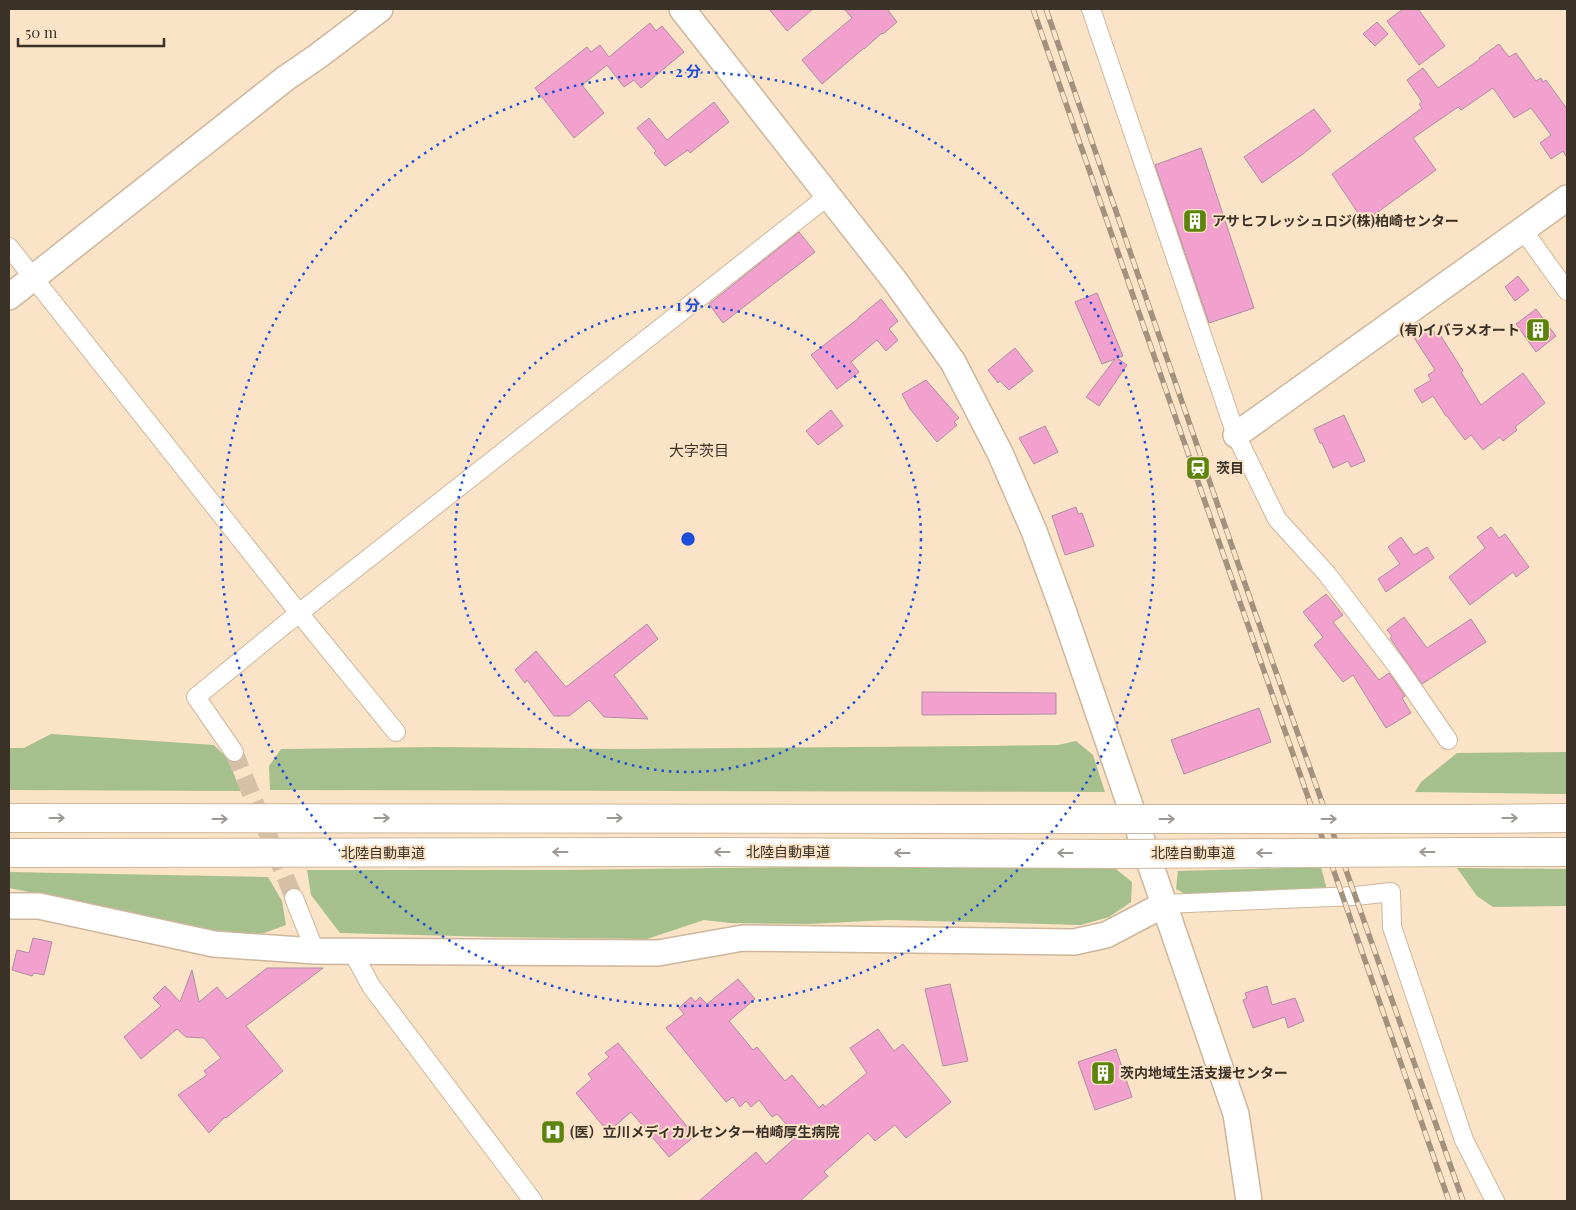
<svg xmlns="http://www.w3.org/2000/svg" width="1576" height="1210" font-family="'Playfair Display','Noto Sans JP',serif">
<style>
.green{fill:#a5bf8d}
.building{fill:#f2a1cf;stroke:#ae8e9f}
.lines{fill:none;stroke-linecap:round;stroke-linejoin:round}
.street-tunnel{stroke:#d5c0a7;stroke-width:18;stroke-dasharray:18 9;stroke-linecap:butt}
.street-casing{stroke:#cdb69b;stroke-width:20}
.secondary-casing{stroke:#cdb69b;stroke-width:28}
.highway-casing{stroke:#cdb69b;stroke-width:30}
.street{stroke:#fff;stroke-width:18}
.secondary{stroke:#fff;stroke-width:25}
.highway{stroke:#fff;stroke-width:28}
.rail-casing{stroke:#a2917d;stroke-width:5.5}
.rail{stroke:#fbe3c7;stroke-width:4;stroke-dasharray:11;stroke-linecap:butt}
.highway-bridge-casing{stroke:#cdb69b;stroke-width:30;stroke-linecap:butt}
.highway-bridge{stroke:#fff;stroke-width:28}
.oneway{stroke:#9d9893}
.ring{fill:none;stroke:#1d4ed8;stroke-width:2.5;stroke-dasharray:2.5 5}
.labels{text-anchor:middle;stroke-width:4;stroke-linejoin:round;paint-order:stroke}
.poi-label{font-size:14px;font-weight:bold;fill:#3b3227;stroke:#fbe3c7;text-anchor:start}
.street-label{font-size:14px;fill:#3b3227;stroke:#fbe3c7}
.neighbourhood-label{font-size:15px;fill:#3b3227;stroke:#fbe3c7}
.centre{fill:#1d4ed8;stroke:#fbe3c7;stroke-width:2.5}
.ring-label{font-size:15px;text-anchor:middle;font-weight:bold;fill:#1d4ed8;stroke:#fbe3c7;stroke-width:4;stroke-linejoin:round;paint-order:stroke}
</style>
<rect width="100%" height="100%" fill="#fbe3c7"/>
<g class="green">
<polygon points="51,734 214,745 227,758 241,791 9,790 9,748 24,748"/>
<polygon points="1076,741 1093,755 1105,792 270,790 269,766 281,749 436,747 622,749 983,746 1058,745"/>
<polygon points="1567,752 1567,794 1415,792 1421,782 1457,753"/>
<polygon points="944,865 1116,869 1132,882 1131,902 1109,917 1081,925 889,920 808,924 730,923 704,920 647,939 494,937 340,933 311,895 307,870 567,870"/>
<polygon points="1321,867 1328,894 1187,895 1176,889 1178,871"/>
<polygon points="1457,868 1567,869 1567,906 1493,907 1477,896"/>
<polygon points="9,872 268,877 282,901 286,925 264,933 215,936 58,898 9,888"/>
</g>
<g class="building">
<polygon points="769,9 813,9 787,31"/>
<polygon points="844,9 887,9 897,22 883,34 882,33 864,49 864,48 822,84 802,60 852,18"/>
<polygon points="1403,9 1418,9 1445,46 1419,65 1387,21"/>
<polygon points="1377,22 1388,34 1375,46 1363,34"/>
<polygon points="650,23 656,31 662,26 684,52 641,88 634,80 624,87 607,65 582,85 604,113 574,138 535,88 587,47 591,52 600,45 609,57"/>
<polygon points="1499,44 1509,57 1516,53 1536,81 1541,78 1543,82 1546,80 1567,109 1567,158 1563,151 1551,159 1540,143 1551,135 1531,108 1514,118 1493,88 1461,110 1458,107 1413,138 1436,170 1364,222 1332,174 1422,108 1419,104 1422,102 1407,80 1423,68 1438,88 1480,59 1479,58"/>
<polygon points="714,102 729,122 690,153 688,150 665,166 654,153 656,151 637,128 649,118 667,140"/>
<polygon points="1314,109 1331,131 1303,154 1262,183 1244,157"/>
<polygon points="1201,148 1254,308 1209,323 1155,165"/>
<polygon points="799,232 815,252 723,323 709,304"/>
<polygon points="1518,276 1529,290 1515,301 1505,287"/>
<polygon points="1097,293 1123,356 1117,358 1127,365 1099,406 1086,397 1115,359 1102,364 1075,302"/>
<polygon points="881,299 898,321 889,329 898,340 886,351 877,340 851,362 859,372 837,389 811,355 859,318 859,317"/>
<polygon points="1536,309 1556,336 1536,352 1516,324"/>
<polygon points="1430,325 1436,335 1439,333 1463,371 1461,372 1481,405 1523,373 1545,403 1515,427 1517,430 1503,441 1500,437 1483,450 1471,435 1465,440 1447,416 1446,416 1433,396 1422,403 1414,390 1431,380 1428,375 1435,370 1413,336"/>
<polygon points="1015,348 1033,371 1009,390 1000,381 998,383 988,370"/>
<polygon points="926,380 959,418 954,422 957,425 937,442 910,409 902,394"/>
<polygon points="831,410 843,426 818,445 806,431"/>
<polygon points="1344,415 1365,461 1351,467 1348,461 1333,468 1322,443 1320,443 1314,429"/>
<polygon points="1045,426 1058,452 1034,464 1019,438"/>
<polygon points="1076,507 1078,514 1082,513 1094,546 1065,555 1052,516"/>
<polygon points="1491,527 1499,538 1505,534 1529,567 1516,577 1513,572 1470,605 1449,577 1485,548 1477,537"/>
<polygon points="1401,537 1414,555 1427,547 1434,558 1386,592 1378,579 1400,564 1388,547"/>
<polygon points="1326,594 1343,615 1333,622 1379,680 1389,673 1405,696 1402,698 1411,713 1386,728 1353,675 1343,682 1314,645 1323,637 1303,612"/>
<polygon points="1404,617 1427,648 1471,619 1486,642 1422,684 1390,638 1392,636 1387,630"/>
<polygon points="647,624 658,639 614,675 648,719 604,717 589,700 569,716 554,716 527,680 525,683 515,670 536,651 566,687"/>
<polygon points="922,692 1056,693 1056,714 922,715"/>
<polygon points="1259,708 1271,742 1184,774 1171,740"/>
<polygon points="33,938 52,942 44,975 34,973 32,976 12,970 17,950 29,953"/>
<polygon points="267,968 323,968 246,1026 283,1071 226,1118 225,1117 209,1133 178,1095 207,1075 204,1071 221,1058 204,1038 186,1037 177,1029 141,1059 124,1037 161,1006 153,998 165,986 180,1002 192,970 199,1002 217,987 227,999"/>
<polygon points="738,979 755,999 729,1021 753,1050 757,1047 785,1081 792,1075 819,1108 823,1104 825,1107 867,1073 850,1048 878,1029 894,1051 903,1044 951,1102 906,1138 895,1125 875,1141 868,1133 824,1172 828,1176 800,1201 699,1201 756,1152 766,1164 797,1136 777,1114 772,1117 759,1100 751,1107 746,1101 740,1107 733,1097 726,1102 666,1028 684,1014 679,1008 691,997 695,1002 700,997 707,1004"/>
<polygon points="950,984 968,1061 943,1066 925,989"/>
<polygon points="1267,986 1272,1005 1295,998 1304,1021 1288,1028 1285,1017 1253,1028 1243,1000 1247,998 1245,993"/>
<polygon points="618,1043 695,1136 669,1157 631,1112 608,1132 576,1093 592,1079 588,1074 609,1057 605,1053"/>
<polygon points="1116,1049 1132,1097 1095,1110 1078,1062"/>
</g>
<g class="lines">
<polyline class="street-tunnel" points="234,752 294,898"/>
<defs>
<g id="street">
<polyline points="1091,9 1236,435 1277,519 1327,574 1400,670 1448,740"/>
<polyline points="1523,230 1567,291"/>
<polyline points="9,247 299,613 396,732"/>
<polyline points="234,752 196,697 299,613 828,196"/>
<polyline points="294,898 315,951"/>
<polyline points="1165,904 1356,896 1391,892 1392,927 1464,1140 1495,1201"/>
<polyline points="352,951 371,986 533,1201"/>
</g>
<g id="secondary">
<polyline points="682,9 895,281 953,362 1000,453 1034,531 1062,607 1236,1114 1249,1201"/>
<polyline points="9,297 286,78 318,56 380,9"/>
<polyline points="1236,435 1567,198"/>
<polyline points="9,906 39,906 214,944 315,951 658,953 743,938 1074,942 1106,935 1165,904"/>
</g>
<g id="highway">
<polyline points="9,818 1100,819"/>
<polyline points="1462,819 1567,818"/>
<polyline points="1475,852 1567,852"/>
<polyline points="9,853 715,852 1113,854"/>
</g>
</defs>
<use href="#street" class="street-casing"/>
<use href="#secondary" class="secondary-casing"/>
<use href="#highway" class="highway-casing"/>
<use href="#street" class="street"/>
<use href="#secondary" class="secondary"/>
<use href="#highway" class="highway"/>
<defs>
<g id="rail">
<polyline points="1033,9 1449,1201"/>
<polyline points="1046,9 1252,604 1463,1201"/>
</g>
</defs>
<use href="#rail" class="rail-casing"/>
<use href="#rail" class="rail"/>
<defs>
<g id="highway-bridge">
<polyline points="1100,819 1462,819"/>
<polyline points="1113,854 1475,852"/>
</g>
</defs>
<use href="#highway-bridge" class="highway-bridge-casing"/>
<use href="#highway-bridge" class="highway-bridge"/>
</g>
<defs><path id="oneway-shaft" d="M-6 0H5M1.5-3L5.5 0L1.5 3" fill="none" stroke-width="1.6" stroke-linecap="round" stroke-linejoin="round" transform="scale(1.25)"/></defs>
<g class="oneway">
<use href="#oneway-shaft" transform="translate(57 818)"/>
<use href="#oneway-shaft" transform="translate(382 818)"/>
<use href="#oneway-shaft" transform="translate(615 818)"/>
<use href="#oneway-shaft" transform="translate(1510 818)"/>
<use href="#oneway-shaft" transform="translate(220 819)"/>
<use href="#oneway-shaft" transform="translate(1167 819)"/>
<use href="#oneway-shaft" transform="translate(1329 819)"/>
<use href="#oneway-shaft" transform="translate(560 852) rotate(180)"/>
<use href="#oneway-shaft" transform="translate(722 852) rotate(-180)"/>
<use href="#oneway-shaft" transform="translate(1427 852) rotate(180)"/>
<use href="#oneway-shaft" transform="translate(902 853) rotate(-180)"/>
<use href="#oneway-shaft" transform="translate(1065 853) rotate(-180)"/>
<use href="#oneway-shaft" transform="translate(1264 853) rotate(180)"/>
</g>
<g class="ring">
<circle cx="688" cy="539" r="233"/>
<circle cx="688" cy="539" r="467"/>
</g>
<defs>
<symbol id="building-square" viewBox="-11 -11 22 22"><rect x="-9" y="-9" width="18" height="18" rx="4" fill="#5c840a" stroke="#fbe3c7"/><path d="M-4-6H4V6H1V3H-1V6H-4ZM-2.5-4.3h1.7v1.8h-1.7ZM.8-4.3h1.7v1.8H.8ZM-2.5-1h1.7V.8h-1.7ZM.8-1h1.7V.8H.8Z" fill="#fff"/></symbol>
<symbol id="station-square" viewBox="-11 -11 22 22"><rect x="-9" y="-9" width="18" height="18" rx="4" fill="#5c840a" stroke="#fbe3c7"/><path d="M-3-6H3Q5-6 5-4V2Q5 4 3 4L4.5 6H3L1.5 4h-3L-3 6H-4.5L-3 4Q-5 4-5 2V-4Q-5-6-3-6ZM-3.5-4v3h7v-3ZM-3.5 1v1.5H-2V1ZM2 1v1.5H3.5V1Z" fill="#fff"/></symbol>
<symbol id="hospital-square" viewBox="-11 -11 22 22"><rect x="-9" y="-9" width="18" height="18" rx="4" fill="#5c840a" stroke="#fbe3c7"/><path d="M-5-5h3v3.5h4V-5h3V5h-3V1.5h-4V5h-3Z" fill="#fff"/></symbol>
</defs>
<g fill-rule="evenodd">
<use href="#building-square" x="1181" y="207" width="28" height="28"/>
<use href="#building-square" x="1524" y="316" width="28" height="28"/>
<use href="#station-square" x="1184" y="454" width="28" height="28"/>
<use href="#building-square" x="1089" y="1059" width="28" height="28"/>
<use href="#hospital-square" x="539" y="1118" width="28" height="28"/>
</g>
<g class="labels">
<g class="poi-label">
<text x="1212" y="226">アサヒフレッシュロジ(株)柏崎センター</text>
<text x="1520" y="335" text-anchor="end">(有)イバラメオート</text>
<text x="1216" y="473">茨目</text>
<text x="1120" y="1078">茨内地域生活支援センター</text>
<text x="570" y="1137">(医）立川メディカルセンター柏崎厚生病院</text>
</g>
<g class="street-label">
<text x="788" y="857">北陸自動車道</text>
<text x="383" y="858">北陸自動車道</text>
<text x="1193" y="858">北陸自動車道</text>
</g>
<g class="neighbourhood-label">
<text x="699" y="456">大字茨目</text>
</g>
</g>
<circle cx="688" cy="539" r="8" class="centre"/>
<g class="ring-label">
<text x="688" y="77">2 分</text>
<text x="688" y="311">1 分</text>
</g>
<rect width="1576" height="1210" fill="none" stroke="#3b3227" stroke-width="20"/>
<path d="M18 38v8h146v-8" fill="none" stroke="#3b3227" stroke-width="2.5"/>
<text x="25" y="38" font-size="15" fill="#3b3227" stroke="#fbe3c7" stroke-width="4" paint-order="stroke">50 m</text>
</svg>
